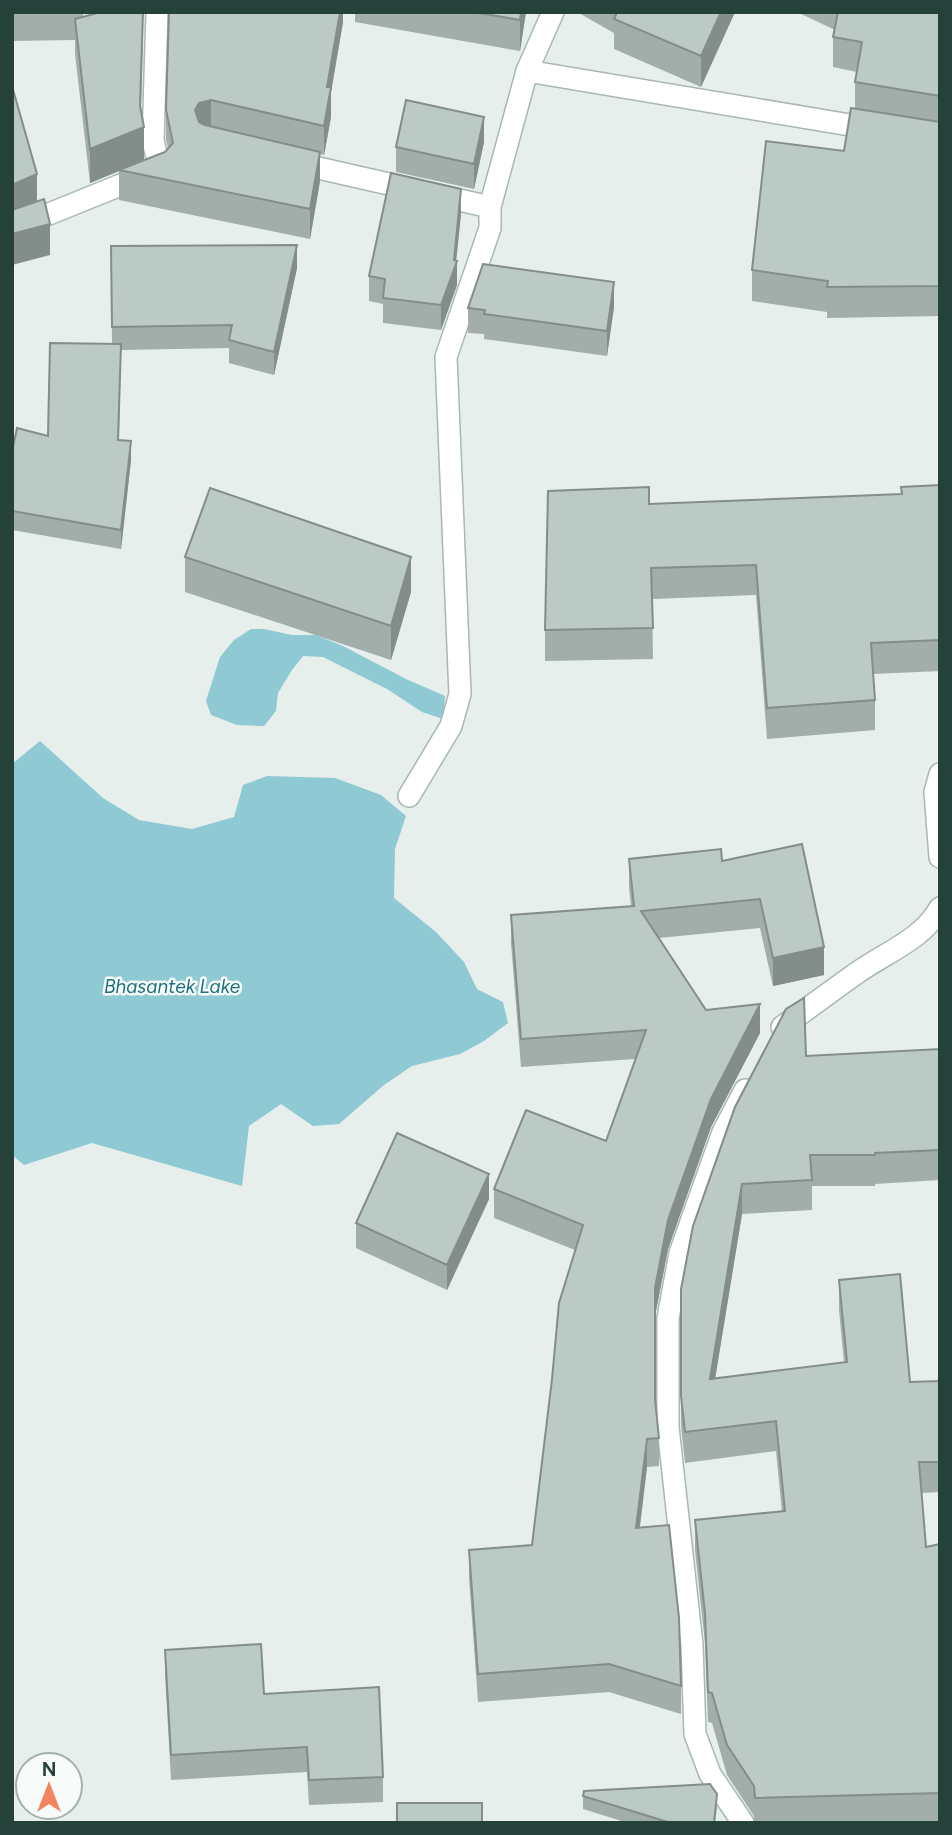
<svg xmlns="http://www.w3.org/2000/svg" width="952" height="1835" font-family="Figtree,sans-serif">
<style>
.water{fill:#8ec9d4}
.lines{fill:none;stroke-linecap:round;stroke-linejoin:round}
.minor-casing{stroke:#a8b8b2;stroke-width:24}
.minor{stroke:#fff;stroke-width:21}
.wall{fill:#a1aea9}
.shaded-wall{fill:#838d89}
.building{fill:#bbcac4;stroke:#838d89;stroke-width:2}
.labels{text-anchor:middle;stroke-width:5;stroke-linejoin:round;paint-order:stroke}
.water-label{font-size:19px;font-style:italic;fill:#1c6f80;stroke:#f7fbf9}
</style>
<rect width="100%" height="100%" fill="#e6efeb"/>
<g class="water">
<polygon points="251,629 264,629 292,635 316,635 343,646 406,679 445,696 443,719 422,712 387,689 323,657 303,656 292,670 278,693 276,711 264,726 237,725 211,715 206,701 220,657 234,640"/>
<polygon points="40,741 103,798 139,820 192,829 234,817 243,785 267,776 335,778 381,795 406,816 395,849 394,898 436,932 464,962 477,989 503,1002 508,1023 484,1041 460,1054 412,1066 384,1085 339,1124 313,1126 281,1104 249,1126 242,1186 92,1143 24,1165 12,1155 12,764"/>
</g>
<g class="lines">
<defs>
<g id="minor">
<polyline points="527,71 553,12"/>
<polyline points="292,162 490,207 527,71 874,129"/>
<polyline points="12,229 160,169 153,141 157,12"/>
<polyline points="940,774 935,792 940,857"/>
<polyline points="409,796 451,726 460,694 446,357 490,228 490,207"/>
<path d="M 782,1027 C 806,1010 830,992 854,975 C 882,954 923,940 940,908"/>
<polyline points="743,1823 710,1774 695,1734 692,1645 668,1427 668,1318 680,1253 723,1132 745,1090"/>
</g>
</defs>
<use href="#minor" class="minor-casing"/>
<use href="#minor" class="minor"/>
</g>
<g class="wall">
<polygon points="12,12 83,12 83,17 143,35 141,111 144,160 165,152 168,148 166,140 166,110 343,12 343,22 331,92 331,117 324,155 320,154 320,181 310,239 119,200 119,171 90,183 75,54 75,40 13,41 13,37 12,37"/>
<polygon points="355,12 526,12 520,51 355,22"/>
<polygon points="577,12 735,12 701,87 614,49 614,33"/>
<polygon points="797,12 940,12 940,316 827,318 827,312 752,301 752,270 844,151 855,108 855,82 857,72 833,67 833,37 835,30"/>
<polygon points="484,142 474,189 396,172 396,147"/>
<polygon points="461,214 456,261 457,285 441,330 383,323 383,304 369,301 369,276"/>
<polygon points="111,246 297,268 274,375 229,363 229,348 121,350 119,440 131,460 121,549 12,530 12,452 48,436 112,344"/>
<polygon points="614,307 607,356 484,339 484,334 468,333 468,308"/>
<polygon points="940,485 940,671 873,674 875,700 875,730 767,739 756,595 652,599 653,659 545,661 545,630 649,504 901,494"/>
<polygon points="185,557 411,592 391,660 185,592"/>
<polygon points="802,844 824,975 773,986 760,928 659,938 706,1010 760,1033 711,1127 668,1249 655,1316 655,1399 659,1438 659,1466 647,1467 640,1527 681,1686 681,1714 609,1692 478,1702 469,1578 469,1550 532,1545 575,1250 494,1218 494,1189 606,1141 635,1059 521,1067 511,943 511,915 631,906 629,887 629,859 722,861"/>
<polygon points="940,1049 940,1180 875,1184 875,1186 812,1186 812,1210 742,1214 715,1378 844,1362 839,1310 839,1280 910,1382 940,1381 940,1492 921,1493 926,1547 940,1544 940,1823 754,1823 754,1816 727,1775 712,1723 708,1722 705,1644 695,1550 695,1520 782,1512 776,1451 685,1463 681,1426 681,1289 806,1056"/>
<polygon points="489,1199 447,1290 356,1248 356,1223"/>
<polygon points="165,1650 264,1694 383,1777 383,1802 309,1805 307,1772 171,1780 165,1674"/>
<polygon points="583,1796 717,1807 715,1823 628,1823 583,1809"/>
</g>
<g class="shaded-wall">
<polygon points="143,12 140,129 144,127 144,161 119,170 119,171 90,183 90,149 140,106"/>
<polygon points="340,12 343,12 343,22 331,92 331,117 324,155 324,126 327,87"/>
<polygon points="521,12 526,12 520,51 520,20"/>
<polygon points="721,12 735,12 701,87 701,56"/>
<polygon points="211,100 211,129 199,133 195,110 199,103"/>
<polygon points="484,117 484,142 474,189 474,164"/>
<polygon points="320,152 320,181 310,239 310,209"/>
<polygon points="37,174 37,205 12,216 12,185"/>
<polygon points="461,189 461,214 456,262 457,261 457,285 441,330 441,305 454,260"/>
<polygon points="50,224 50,255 12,265 12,234"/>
<polygon points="297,245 297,268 274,375 274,352"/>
<polygon points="614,282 614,307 607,356 607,331"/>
<polygon points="131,441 131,460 121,549 121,530"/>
<polygon points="411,557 411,592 391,660 391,626"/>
<polygon points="824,947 824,975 773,986 773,958"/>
<polygon points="760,1004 760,1033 711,1127 668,1249 655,1316 655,1288 668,1220 711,1099"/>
<polygon points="489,1174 489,1199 447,1290 447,1265"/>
<polygon points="742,1184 742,1214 710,1410 710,1379"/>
<polygon points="647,1439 647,1467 636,1556 636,1528"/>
</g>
<g class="building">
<polygon points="101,12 143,12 140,106 144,127 90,149 75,19"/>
<polygon points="169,12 340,12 327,87 331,87 324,126 211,100 199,103 195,110 199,122 205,125 320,152 310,209 119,170 165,152 173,143 166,110"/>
<polygon points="473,12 521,12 520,20"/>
<polygon points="617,12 721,12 701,56 614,19"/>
<polygon points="838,12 940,12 940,96 855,82 862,42 833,37"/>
<polygon points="12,86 37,174 12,185"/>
<polygon points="406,100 484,117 474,164 396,147"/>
<polygon points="851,108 940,122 940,286 827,287 828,281 752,270 766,141 844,151"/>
<polygon points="391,173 461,189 454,260 457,261 441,305 383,298 385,279 369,276"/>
<polygon points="44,199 50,224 12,234 12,210"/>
<polygon points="297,245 274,352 229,340 232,325 112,327 111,246"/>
<polygon points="483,264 614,282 607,331 484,314 485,310 468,308"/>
<polygon points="50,343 121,344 118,440 131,441 121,530 12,511 12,452 17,428 48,436"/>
<polygon points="940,485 940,640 871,643 875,700 767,708 756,565 651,568 653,628 545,630 548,491 649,487 649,504 902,494 901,487"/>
<polygon points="210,488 411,557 391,626 185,557"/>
<polygon points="802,844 824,947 773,958 760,899 641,911 706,1010 760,1004 711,1099 668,1220 655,1288 655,1399 659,1438 647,1439 636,1528 669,1525 679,1618 681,1686 609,1664 478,1674 469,1550 532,1545 552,1379 559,1303 583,1225 494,1189 526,1110 606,1141 646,1030 521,1039 511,915 634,906 629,859 721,849 722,861"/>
<polygon points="804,998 806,1056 940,1049 940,1150 875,1153 875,1155 810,1155 812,1180 742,1184 710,1379 847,1362 839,1280 900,1274 910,1382 940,1381 940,1462 919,1462 926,1547 940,1544 940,1793 755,1798 754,1786 727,1745 712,1693 708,1692 705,1613 695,1520 785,1511 776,1421 685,1432 681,1396 681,1289 693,1226 735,1107 786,1009"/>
<polygon points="397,1133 489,1174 447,1265 356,1223"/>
<polygon points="261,1644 264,1694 379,1687 383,1777 309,1780 307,1747 171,1755 165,1650"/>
<polygon points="710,1784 717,1794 714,1823 671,1823 583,1796 584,1791"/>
<rect x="397" y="1803" width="85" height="20"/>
</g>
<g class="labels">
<g class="water-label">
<text x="172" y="993">Bhasantek Lake</text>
</g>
</g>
<rect width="952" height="1835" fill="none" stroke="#24423a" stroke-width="28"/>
<g transform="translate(49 1786)"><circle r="33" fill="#f7fbf9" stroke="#a3b1ad" stroke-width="2"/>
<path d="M0-5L12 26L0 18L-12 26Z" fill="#f4845f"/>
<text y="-10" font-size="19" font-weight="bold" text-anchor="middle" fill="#24423a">N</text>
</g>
</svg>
